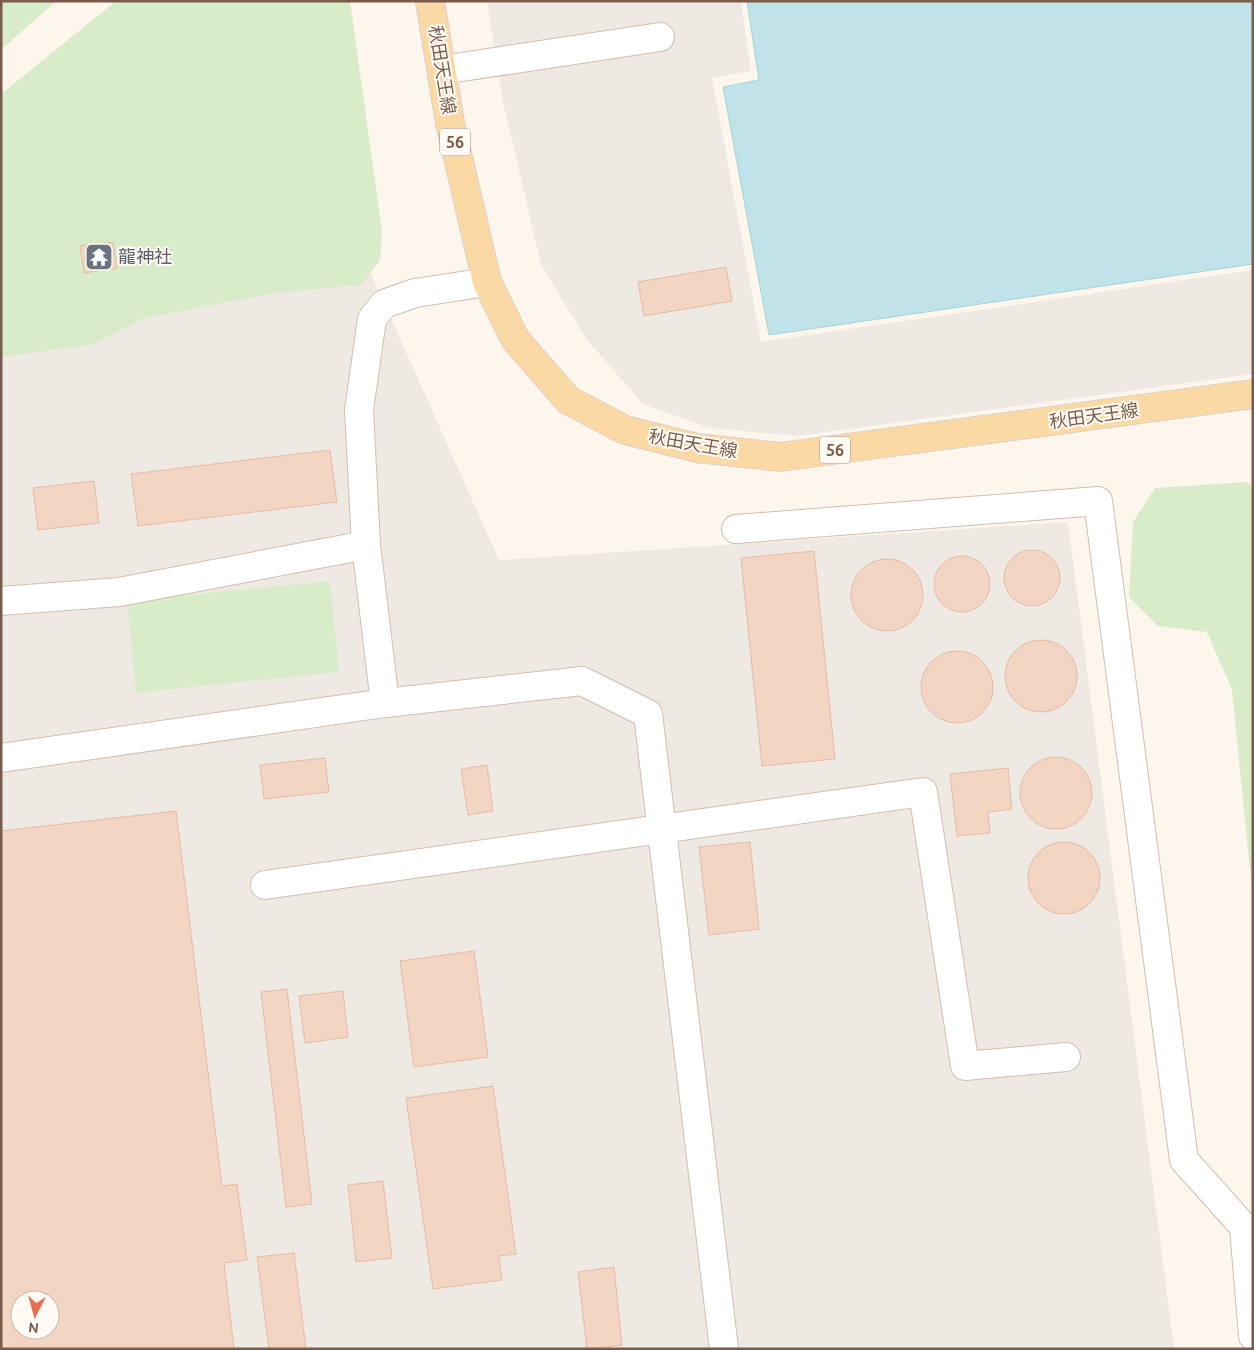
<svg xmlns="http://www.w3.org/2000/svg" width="1254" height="1350" font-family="Ubuntu,'Noto Sans JP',sans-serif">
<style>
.industrial{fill:#efe9e4;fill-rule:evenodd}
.green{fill:#d8ecc9}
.water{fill:#bfe3e8;stroke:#a5d3da}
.building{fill:#f3d5c3;stroke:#e6bba3;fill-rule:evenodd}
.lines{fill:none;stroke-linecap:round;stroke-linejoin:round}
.minor-casing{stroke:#d1beb0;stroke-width:30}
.major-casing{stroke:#dad1cd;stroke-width:30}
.minor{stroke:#fff;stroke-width:28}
.major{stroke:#fbd9a5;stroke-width:28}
.labels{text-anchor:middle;stroke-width:4;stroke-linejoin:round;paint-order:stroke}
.shield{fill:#fffaf3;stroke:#a28b7f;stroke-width:1}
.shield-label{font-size:16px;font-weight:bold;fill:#7a5c4d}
.street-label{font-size:18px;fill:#7a5c4d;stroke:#fffaf3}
.worship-label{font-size:18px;fill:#5b616d;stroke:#fffaf3;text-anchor:start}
</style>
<rect width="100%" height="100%" fill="#fdf6ec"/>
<g class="industrial">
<polygon points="487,1 741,1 751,71 712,78 761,342 1253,270 1253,374 797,436 709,428 643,404 587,340 541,264 503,102"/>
<path d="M 371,274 L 499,560 L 1068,522 L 1174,1349 L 1,1349 L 1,308 ZM 20,1300 L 50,1300 L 50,1330 L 20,1330 Z"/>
</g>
<g class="green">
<polygon points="1,1 56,1 1,50"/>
<polygon points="116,1 350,1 382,231 380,260 361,285 276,293 144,318 92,345 1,357 1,94"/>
<polygon points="1247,482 1253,486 1253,900 1232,690 1207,632 1158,626 1129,597 1133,522 1155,488"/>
<polygon points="330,581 339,672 136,693 127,601"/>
</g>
<polygon class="water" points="747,1 1253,1 1253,264 769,335 723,87 759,80"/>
<g class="building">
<polygon points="113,242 117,268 84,273 80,246"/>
<polygon points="726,267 732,301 644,316 638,282"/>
<polygon points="330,450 337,502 138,526 131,474"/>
<polygon points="94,481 99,523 38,530 33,488"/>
<circle cx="1032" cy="578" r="28"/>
<polygon points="814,551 835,759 762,766 741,558"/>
<circle cx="962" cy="584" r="28"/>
<circle cx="887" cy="595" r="36"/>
<circle cx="1041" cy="676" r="36"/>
<circle cx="957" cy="687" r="36"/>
<circle cx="1056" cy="793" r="36"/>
<polygon points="325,758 329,792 264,799 260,765"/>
<polygon points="487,765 493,811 468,815 461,769"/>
<polygon points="1008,768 1012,809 988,812 990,833 957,836 950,774"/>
<path d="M 176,811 L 222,1186 L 237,1184 L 247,1260 L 224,1263 L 234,1349 L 1,1349 L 1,831 ZM 20,1300 L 50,1300 L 50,1330 L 20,1330 Z"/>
<polygon points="750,842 759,929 709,935 699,847"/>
<circle cx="1064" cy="878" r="36"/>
<polygon points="474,951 488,1057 414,1067 400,961"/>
<polygon points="287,989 312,1204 286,1207 261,992"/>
<polygon points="343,991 348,1037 305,1043 299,996"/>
<polygon points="493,1086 516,1254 499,1256 502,1280 433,1289 406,1098"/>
<polygon points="383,1181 392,1258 356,1262 348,1185"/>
<polygon points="294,1253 306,1349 269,1349 257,1257"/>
<polygon points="614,1267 622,1345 587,1349 578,1272"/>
</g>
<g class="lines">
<defs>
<g id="minor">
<polyline points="442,70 660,37"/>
<polyline points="736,529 1098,501 1184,1160 1244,1227 1253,1336"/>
<polyline points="1,601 119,592 366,545"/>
<polyline points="385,703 366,545 359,410 372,319 384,304 415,293 487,282"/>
<polyline points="1,758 385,703 582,681 648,714 724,1349"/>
<polyline points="265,885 923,792 965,1066 1066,1057"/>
</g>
<polyline id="major" points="430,1 450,123 487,282 515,339 568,400 625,430 697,448 780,457 1253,394"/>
</defs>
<use href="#minor" class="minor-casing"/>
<use href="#major" class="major-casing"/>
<use href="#minor" class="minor"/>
<use href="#major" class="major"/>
</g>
<defs>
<symbol id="temple-square" viewBox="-11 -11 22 22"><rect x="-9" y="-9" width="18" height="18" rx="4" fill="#6b7280" stroke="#fffaf3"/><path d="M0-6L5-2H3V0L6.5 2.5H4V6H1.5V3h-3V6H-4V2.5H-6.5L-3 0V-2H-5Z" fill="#fff"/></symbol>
</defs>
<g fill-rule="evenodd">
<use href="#temple-square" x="83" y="241" width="32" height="32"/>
</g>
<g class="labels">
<g class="shield">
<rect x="440" y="128.5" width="30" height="27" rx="4"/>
<rect x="820" y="436.5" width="30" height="27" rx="4"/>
</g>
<g class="shield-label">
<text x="455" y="148">56</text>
<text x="835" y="456">56</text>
</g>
<g class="street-label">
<text transform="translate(442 70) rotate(81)" y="6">秋田天王線</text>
<text transform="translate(1094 416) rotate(-8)" y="6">秋田天王線</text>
<text transform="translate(693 444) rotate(10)" y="6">秋田天王線</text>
</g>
<g class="worship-label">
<text x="118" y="263">龍神社</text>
</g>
</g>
<rect width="1254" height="1350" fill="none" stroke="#7a5c4d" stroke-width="5"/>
<g transform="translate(35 1315) rotate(186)"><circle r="24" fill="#fffaf3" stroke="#cabbb1"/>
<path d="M0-4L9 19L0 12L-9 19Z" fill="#e76f51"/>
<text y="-8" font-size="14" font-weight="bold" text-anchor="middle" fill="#7a5c4d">N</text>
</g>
</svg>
